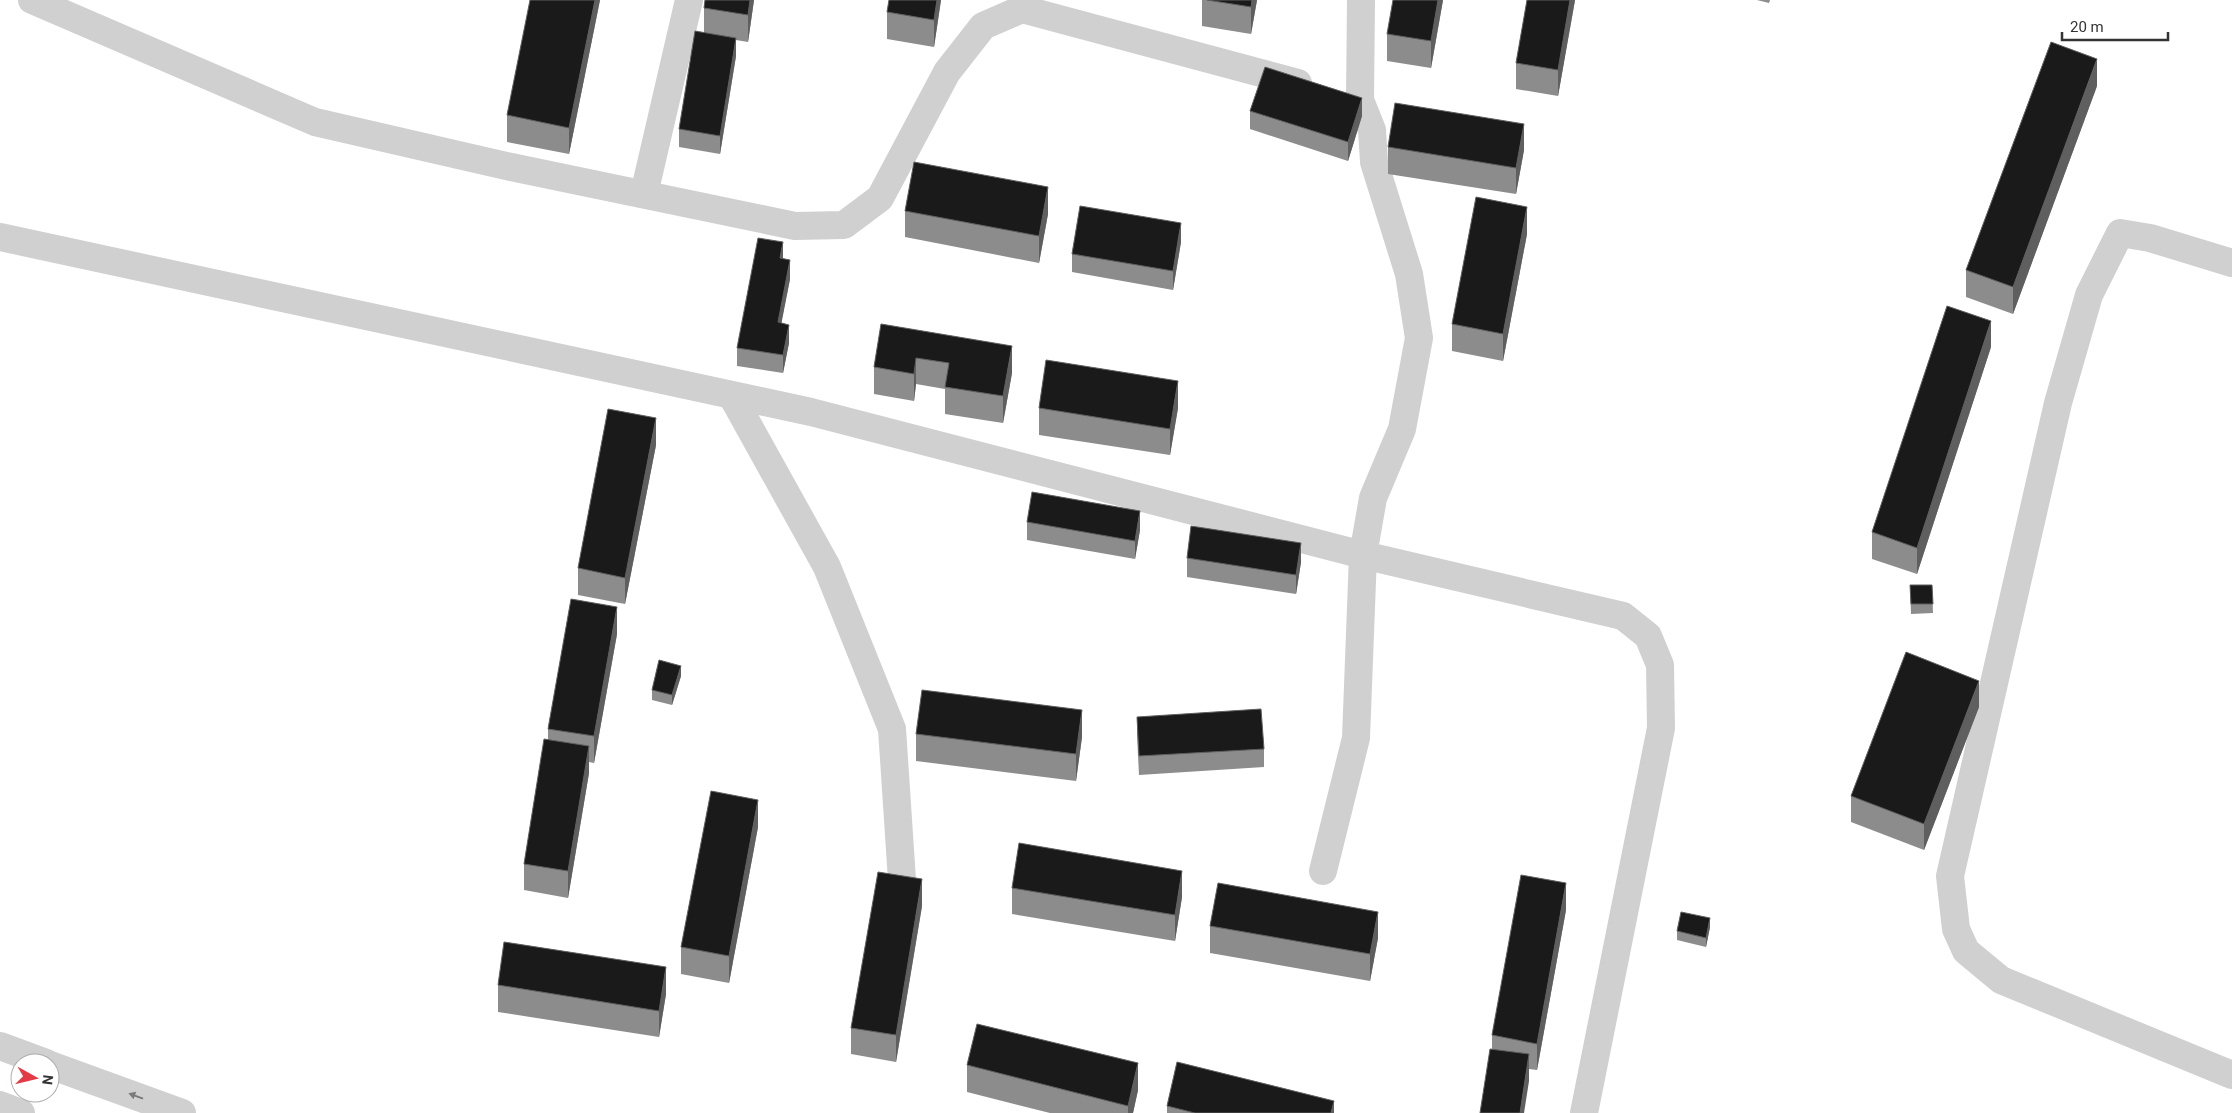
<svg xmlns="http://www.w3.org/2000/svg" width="2232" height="1113" font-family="Roboto,sans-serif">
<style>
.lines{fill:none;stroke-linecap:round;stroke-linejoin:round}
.minor{stroke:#d0d0d0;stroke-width:28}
.tertiary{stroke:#d0d0d0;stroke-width:28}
.wall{fill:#8c8c8c}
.shaded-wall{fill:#5f5f5f}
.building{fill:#1a1a1a;stroke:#5f5f5f}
.oneway{fill:#7a7a7a}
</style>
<rect width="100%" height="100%" fill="#fff"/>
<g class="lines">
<g class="minor">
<polyline points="32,0 315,122 511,167 795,226 844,225 880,198 947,72 983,26 1022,9 1298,83"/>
<polyline points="644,194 689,0"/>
<polyline points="0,237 811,412 1363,555 1623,616 1648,636 1660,665 1661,728 1584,1113"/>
<polyline points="2232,263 2150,238 2120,233 2089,295 2058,403 1950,876 1956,929 1966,951 2001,980 2232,1075"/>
<polyline points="732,396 827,567 892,729 902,880"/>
<polyline points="1323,871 1356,738 1363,555 1373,498 1402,429 1419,338 1409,274 1374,162 1372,130 1360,100 1361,0"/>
</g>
<g class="tertiary">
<polyline points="0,1046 46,1063"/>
<polyline points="50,1065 182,1113"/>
<polyline points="0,1105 21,1113"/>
</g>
</g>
<g class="wall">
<polygon points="600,0 569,154 507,142 507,115"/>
<polygon points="705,0 754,0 748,42 736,40 736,56 720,154 679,147 679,129 704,32 704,8"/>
<polygon points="889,0 941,0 934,47 887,39 887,12"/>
<polygon points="1202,0 1257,0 1251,34 1202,26"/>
<polygon points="1443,0 1431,68 1387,61 1387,34"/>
<polygon points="1527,0 1575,0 1558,96 1516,89 1516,63"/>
<polygon points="1757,0 1770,0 1769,3"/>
<polygon points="2097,86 2013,314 1966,297 1966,270"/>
<polygon points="1250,111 1362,116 1348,161 1250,129"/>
<polygon points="1388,147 1524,150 1516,194 1388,174"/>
<polygon points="905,211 1048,214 1039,263 905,237"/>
<polygon points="1527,234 1503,361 1452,351 1452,324"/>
<polygon points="1181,242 1173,290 1072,272 1072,254"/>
<polygon points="783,259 790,279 781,323 789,343 783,373 737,366 737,348"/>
<polygon points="881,324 1012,373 1003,423 945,414 945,389 916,384 914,401 874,394 874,367"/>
<polygon points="1991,347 1917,574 1872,559 1872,532"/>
<polygon points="1039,408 1178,408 1170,455 1039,435"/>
<polygon points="656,445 625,604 578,595 578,568"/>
<polygon points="1027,522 1140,530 1135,559 1027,540"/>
<polygon points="1187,558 1301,562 1296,594 1187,577"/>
<polygon points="1910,585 1932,585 1933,613 1911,614"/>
<polygon points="617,634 594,763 589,762 589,773 568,898 524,890 524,864 548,740 548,729"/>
<polygon points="681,676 672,705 652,700 652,690"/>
<polygon points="1979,707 1924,850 1851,822 1851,796"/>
<polygon points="1137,717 1264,749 1264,767 1139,775 1137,735"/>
<polygon points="916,734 1082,737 1076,781 916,761"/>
<polygon points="758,827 729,983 681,974 681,947"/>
<polygon points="1012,888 1182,897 1175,941 1012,914"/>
<polygon points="922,906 896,1062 851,1054 851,1028"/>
<polygon points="1566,910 1537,1070 1529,1069 1529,1081 1492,1049 1492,1035"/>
<polygon points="1210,926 1378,938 1370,981 1210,953"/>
<polygon points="1710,927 1706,947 1677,940 1677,931"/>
<polygon points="498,985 666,994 659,1037 498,1012"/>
<polygon points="967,1065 1138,1090 1133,1113 1050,1113 967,1092"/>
<polygon points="1167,1106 1334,1113 1167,1113"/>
</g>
<g class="shaded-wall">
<polygon points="595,0 600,0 569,154 569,128"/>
<polygon points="750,0 754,0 748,42 748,15"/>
<polygon points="937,0 941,0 934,47 934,20"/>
<polygon points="1252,0 1257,0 1251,34 1251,7"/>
<polygon points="1438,0 1443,0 1431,68 1431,41"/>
<polygon points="1570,0 1575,0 1558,96 1558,70"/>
<polygon points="736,38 736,56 720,154 720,136"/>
<polygon points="2097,59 2097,86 2013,314 2013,287"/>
<polygon points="1362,98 1362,116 1348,161 1348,142"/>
<polygon points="1524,124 1524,150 1516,194 1516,168"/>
<polygon points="1048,187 1048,214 1039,263 1039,236"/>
<polygon points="1527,207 1527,234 1503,361 1503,334"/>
<polygon points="1181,223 1181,242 1173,290 1173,271"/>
<polygon points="783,242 783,261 780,258"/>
<polygon points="790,260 790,279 778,341 778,322"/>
<polygon points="1991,321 1991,347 1917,574 1917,548"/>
<polygon points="789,325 789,343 783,373 783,355"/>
<polygon points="1012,346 1012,373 1003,423 1003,396"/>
<polygon points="916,358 916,384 914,401 914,374"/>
<polygon points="1178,381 1178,408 1170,455 1170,429"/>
<polygon points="656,418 656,445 625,604 625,578"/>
<polygon points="1140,511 1140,530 1135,559 1135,541"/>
<polygon points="1301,543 1301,562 1296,594 1296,575"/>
<polygon points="617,607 617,634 594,763 594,736"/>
<polygon points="681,666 681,676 672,705 672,695"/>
<polygon points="1979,681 1979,707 1924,850 1924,824"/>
<polygon points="1082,710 1082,737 1076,781 1076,754"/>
<polygon points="589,746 589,773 568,898 568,871"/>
<polygon points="758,800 758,827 729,983 729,956"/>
<polygon points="1182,871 1182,897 1175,941 1175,915"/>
<polygon points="922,879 922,906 896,1062 896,1035"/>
<polygon points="1566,883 1566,910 1537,1070 1537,1044"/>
<polygon points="1378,912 1378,938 1370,981 1370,954"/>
<polygon points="1710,918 1710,927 1706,947 1706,938"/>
<polygon points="666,967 666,994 659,1037 659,1011"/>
<polygon points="1529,1054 1529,1081 1524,1113 1520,1113"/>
<polygon points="1138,1063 1138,1090 1133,1113 1128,1113 1128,1106"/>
<polygon points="1334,1101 1334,1113 1331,1113"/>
</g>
<g class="building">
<polygon points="530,0 595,0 569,128 507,115"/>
<polygon points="705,0 750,0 748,15 704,8"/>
<polygon points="889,0 937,0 934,20 887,12"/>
<polygon points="1207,0 1252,0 1251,7"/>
<polygon points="1393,0 1438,0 1431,41 1387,34"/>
<polygon points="1527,0 1570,0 1558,70 1516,63"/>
<polygon points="695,31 736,38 720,136 679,129"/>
<polygon points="2051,42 2097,59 2013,287 1966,270"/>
<polygon points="1265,67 1362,98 1348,142 1250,111"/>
<polygon points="1395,103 1524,124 1516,168 1388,147"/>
<polygon points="914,162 1048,187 1039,236 905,211"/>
<polygon points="1476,197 1527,207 1503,334 1452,324"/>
<polygon points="1080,206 1181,223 1173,271 1072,254"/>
<polygon points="758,238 783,242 780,258 790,260 778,322 789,325 783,355 737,348"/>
<polygon points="1947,306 1991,321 1917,548 1872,532"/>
<polygon points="881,324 1012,346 1003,396 945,387 949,363 916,358 914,374 874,367"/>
<polygon points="1046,360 1178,381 1170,429 1039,408"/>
<polygon points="608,409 656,418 625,578 578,568"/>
<polygon points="1032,492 1140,511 1135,541 1027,522"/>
<polygon points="1191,526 1301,543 1296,575 1187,558"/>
<polygon points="1910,585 1932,585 1933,604 1911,604"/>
<polygon points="571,599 617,607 594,736 548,729"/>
<polygon points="1906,652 1979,681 1924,824 1851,796"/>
<polygon points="659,660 681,666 672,695 652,690"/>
<polygon points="922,690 1082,710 1076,754 916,734"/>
<polygon points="1261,709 1264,749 1139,756 1137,717"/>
<polygon points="544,739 589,746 568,871 524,864"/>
<polygon points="711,791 758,800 729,956 681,947"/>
<polygon points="1019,843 1182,871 1175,915 1012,888"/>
<polygon points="878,872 922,879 896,1035 851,1028"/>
<polygon points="1521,875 1566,883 1537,1044 1492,1035"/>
<polygon points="1218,883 1378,912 1370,954 1210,926"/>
<polygon points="1681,912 1710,918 1706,938 1677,931"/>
<polygon points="504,942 666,967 659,1011 498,985"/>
<polygon points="977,1024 1138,1063 1128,1106 967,1065"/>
<polygon points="1490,1049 1529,1054 1520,1113 1480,1113"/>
<polygon points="1177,1062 1334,1101 1331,1113 1195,1113 1167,1106"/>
</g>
<defs><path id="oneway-solid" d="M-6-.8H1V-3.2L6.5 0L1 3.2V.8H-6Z" transform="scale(1.25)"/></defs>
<use class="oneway" href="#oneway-solid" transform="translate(136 1096) rotate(-160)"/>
<g transform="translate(35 1078) rotate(98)"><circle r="24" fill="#ffffff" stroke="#adadad"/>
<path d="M0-4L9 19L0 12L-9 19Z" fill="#e63946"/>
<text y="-8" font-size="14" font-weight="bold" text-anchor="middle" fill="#333333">N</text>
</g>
<path d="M2062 32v8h106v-8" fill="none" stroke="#333333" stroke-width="2.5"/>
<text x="2070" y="32" font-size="15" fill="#333333" stroke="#ffffff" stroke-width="4" paint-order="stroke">20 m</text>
</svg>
